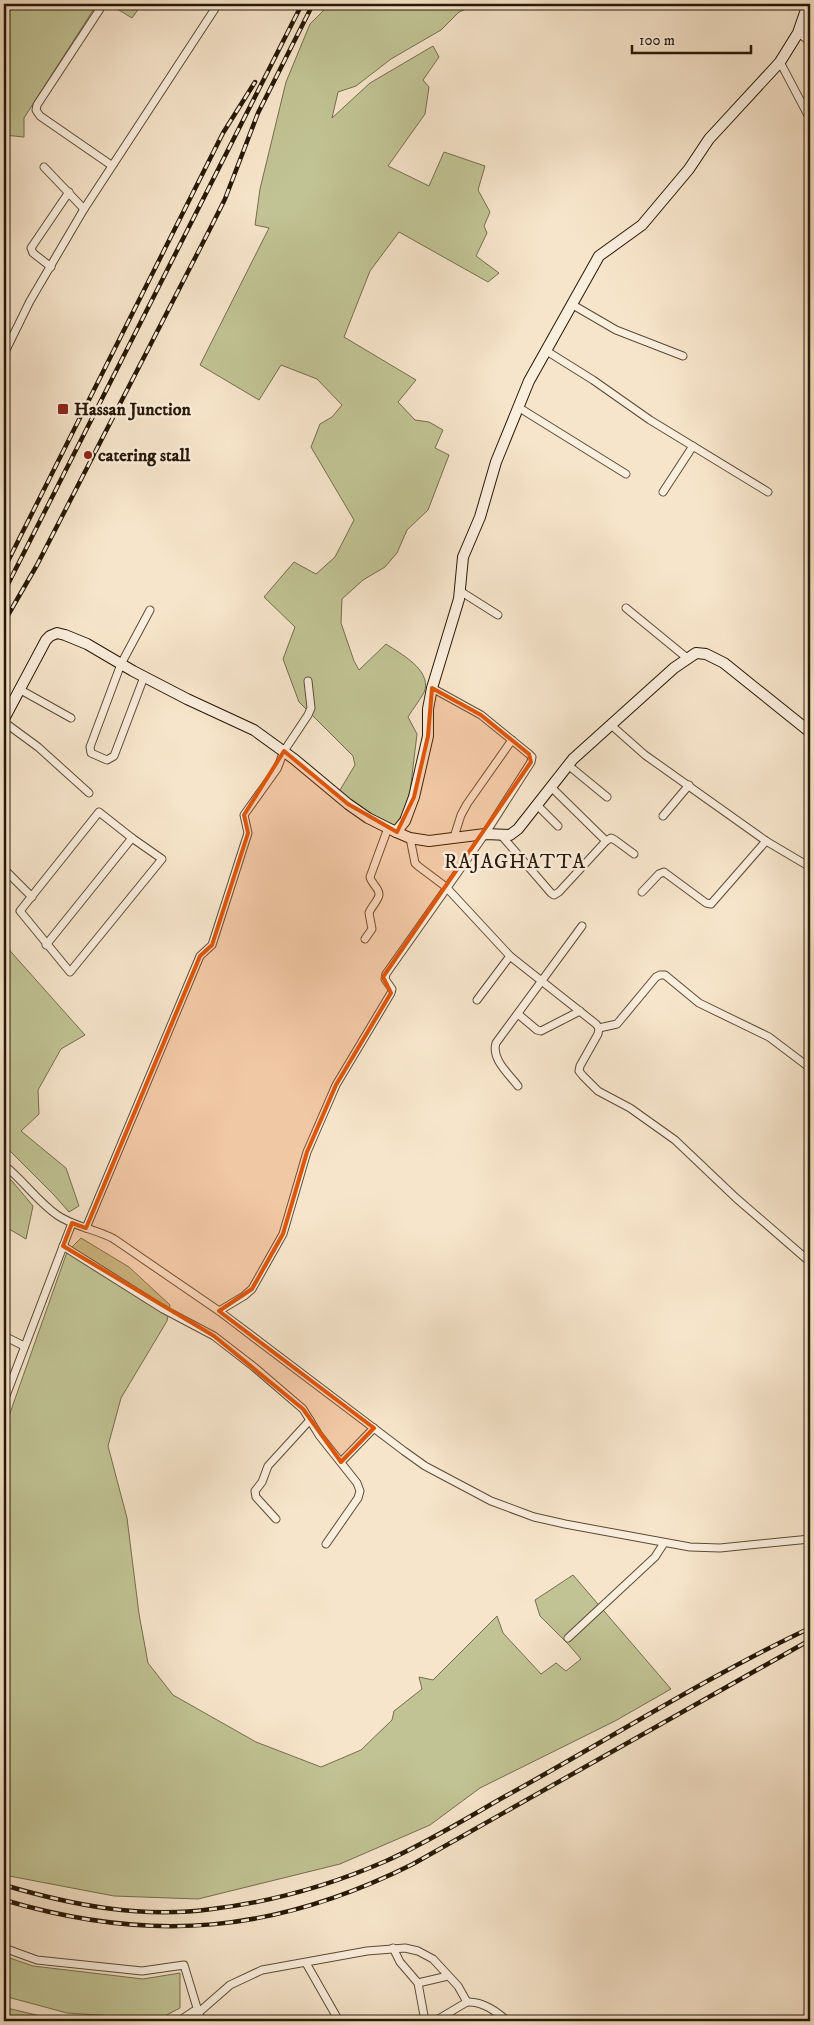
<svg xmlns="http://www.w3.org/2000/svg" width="814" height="2025" font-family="'IM FELL DW Pica',serif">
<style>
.green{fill:#c1c394;stroke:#746e4d}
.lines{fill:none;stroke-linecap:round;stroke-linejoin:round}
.street-casing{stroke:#5b4b37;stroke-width:9}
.secondary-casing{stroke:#271806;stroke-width:12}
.street{stroke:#faeedd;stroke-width:7}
.secondary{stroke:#faeedd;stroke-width:10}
.rail-casing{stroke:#271806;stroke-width:4.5}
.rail{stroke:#faeedd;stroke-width:2.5;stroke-dasharray:8;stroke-linecap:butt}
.marked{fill:#de560c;fill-opacity:0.2;stroke:#de560c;stroke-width:4;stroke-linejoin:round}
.poi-dot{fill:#8f2418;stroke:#faeedd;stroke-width:2}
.labels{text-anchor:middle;stroke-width:5;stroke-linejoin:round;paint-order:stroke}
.poi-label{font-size:18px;font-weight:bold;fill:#271806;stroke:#faeedd;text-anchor:start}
.quarter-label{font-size:20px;letter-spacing:1px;fill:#271806;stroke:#faeedd}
</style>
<rect width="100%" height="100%" fill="#f7e5cb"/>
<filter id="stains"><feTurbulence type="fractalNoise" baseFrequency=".004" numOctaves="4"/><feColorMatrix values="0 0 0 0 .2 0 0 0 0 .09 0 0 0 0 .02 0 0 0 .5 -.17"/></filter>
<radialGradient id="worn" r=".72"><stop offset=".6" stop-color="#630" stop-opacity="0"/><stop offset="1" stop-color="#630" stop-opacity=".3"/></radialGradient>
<g class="green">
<polygon points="9,4 97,4 24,118 24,137 4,135 4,44 9,44"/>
<polygon points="109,4 142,4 132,18"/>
<path d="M 330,4 L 478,4 L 459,12 L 441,30 L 391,59 L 356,86 L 338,92 L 332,118 L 370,83 L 433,46 L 439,57 L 423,80 L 429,87 L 425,114 L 388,166 L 429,186 L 444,152 L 485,166 L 478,190 L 490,212 L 484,226 L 487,233 L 476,256 L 499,273 L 488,282 L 399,232 L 370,271 L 344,337 L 416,380 L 398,402 L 415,420 L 429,422 L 443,430 L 435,448 L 449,455 L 428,510 L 407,530 L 397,553 L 385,567 L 363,580 L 342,599 L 341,623 L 354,661 L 359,670 L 386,644 C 401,654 430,669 425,690 C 423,696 412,710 408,717 L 417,734 L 410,792 L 402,815 L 394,826 L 356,806 L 340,790 L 355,765 L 353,756 L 299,702 L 283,659 L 295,627 L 264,597 L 294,562 L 316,574 L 335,557 L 354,520 L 311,447 L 320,424 L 332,417 L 342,405 L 317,379 L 281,365 L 259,400 L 200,365 L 269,228 L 255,225 L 260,189 L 286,82 L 310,24 Z"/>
<polygon points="4,944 85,1035 61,1049 38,1090 39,1114 21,1131 66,1168 79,1206 69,1212 54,1195 4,1145"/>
<polygon points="4,1175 12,1181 33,1206 26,1239 4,1226"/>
<polygon points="81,1238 129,1267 170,1305 167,1321 121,1398 108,1446 127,1518 139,1614 148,1663 173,1695 256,1742 321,1767 361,1750 392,1720 394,1711 422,1689 419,1677 433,1680 497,1616 503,1633 541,1674 556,1663 566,1671 581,1659 569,1645 540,1616 535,1600 573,1575 671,1689 615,1721 480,1788 430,1825 340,1864 198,1899 114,1896 4,1875 4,1430 67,1252"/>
<polygon points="4,1956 33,1966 143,1979 180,1973 180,2008 159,2019 67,2013 4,1996"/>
<polygon points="4,2006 11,2009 62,2021 4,2021"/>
</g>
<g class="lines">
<defs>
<g id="street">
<polyline points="100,9 37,105 36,110 40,116 111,165"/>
<polyline points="798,33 810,41"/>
<polyline points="780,62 810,119"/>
<polyline points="44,167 84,209"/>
<polyline points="51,267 33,253 31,248 69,192"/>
<polyline points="573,305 616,330 683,356"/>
<polyline points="545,350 593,380 650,420 768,492"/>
<polyline points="4,354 30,301 84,209 218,4"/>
<polyline points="518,407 626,474"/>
<polyline points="663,492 693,446"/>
<polyline points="460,591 498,615"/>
<polyline points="626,608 687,658"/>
<polyline points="144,677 114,756 107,760 91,753 90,747 121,664 150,610"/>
<polyline points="19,689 71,718"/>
<polyline points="4,722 38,747 89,793"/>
<polyline points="611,725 645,755 766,841 810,867"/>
<polyline points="568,765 607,797"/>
<polyline points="537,805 558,826"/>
<polygon points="99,812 132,838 162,859 70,972 20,911"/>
<polyline points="663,816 689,785"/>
<polyline points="501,835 551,893 554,895 559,892 606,841 551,787"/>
<polyline points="454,837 461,815 467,804 512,740"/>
<polyline points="410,838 415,863 418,866 446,887 510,956 596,1024 599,1028 598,1034 580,1066 579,1071 583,1076 598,1091 630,1108 675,1140 736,1198 810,1262"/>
<polyline points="606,841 611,838 615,840 634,854"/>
<polyline points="4,869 32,897"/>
<polyline points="642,892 659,874 664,872 706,903 711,904 766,841"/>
<path d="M 365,939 L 372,929 L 369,913 C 371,907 378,901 379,895 C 380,889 371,883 370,877 L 388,828"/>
<polyline points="46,945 132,838"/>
<polyline points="477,1000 510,956"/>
<polyline points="518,1014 537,1030 541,1031 580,1011"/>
<polyline points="599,1028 617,1024 656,977 660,975 665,975 699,1003 769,1037 810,1068"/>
<path d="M 518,1086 C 509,1074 491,1059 496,1043 L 582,926"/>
<path d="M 4,1165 C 23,1180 37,1201 57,1215 C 74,1227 96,1229 114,1239 L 219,1311 L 404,1451 L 425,1466 L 491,1501 L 534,1517 L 565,1524 L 690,1547 L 720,1548 L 810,1539"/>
<polyline points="86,1228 200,956 212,945 248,833 244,815 277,769 284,751 308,715 311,708 308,681"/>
<polyline points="63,1246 163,1309 214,1336 254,1367 303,1409 319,1435 357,1483 360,1491 358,1498 326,1544"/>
<polyline points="219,1311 244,1296 252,1289 283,1234 307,1152 336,1085 391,993 392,989 385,979 386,974 485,834 531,762 532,757 529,754 481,715 432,688"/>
<polyline points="4,1336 24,1346"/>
<polyline points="4,1401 72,1223"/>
<polyline points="341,1462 374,1428"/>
<polyline points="276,1519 256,1497 255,1491 262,1482 268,1466 310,1420"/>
<polyline points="568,1638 655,1557 664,1543"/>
<polyline points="4,1948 37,1960 142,1971 184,1965 201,2021"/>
<polyline points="393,1948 400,1962 418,1983 425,2021"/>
<polyline points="306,1963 339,2021"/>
<polyline points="418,1983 448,1976"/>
<polyline points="198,2013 230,1985 262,1970 367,1951 405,1948 418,1951 433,1959 458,1986 467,2002"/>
<polyline points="179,2021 194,2011 198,2013"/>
<path d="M 435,2021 L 467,2002 C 482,2001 498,2012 507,2021"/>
<polyline points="610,2021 620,2021"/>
</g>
<g id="secondary">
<polyline points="4,719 46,640 50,636 57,633 65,635 87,644 133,671 187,699 254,730 294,759 348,804 368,818 396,832 405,821 414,797 428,736 428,709 432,688 459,599 463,557 480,517 496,462 529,381 599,256 642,225 689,169 709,139 780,62 798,33 808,4"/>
<polyline points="396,832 410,838 429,841 485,834 510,835 518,829 573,759 674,668 696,653 706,654 724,663 810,732"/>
</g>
</defs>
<use href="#street" class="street-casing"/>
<use href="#secondary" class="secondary-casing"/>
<use href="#street" class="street"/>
<use href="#secondary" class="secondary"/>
<defs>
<g id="rail">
<polyline points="4,569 223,133 255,82"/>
<polyline points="4,592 302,4"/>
<polyline points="4,622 37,565 211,227 225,199 258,113 313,4"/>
<path d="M 4,1885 C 71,1905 142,1919 212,1909 C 271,1902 331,1885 386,1861 C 426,1843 464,1820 502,1798 C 605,1742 704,1678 810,1628"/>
<path d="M 4,1900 C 152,1944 275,1933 413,1864 L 810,1640"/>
</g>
</defs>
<use href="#rail" class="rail-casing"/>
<use href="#rail" class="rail"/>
</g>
<path class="marked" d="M 432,688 L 481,715 L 529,754 L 531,762 L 383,977 L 391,993 L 336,1085 L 307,1152 L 283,1234 L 252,1289 L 219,1311 L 374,1428 L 341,1462 L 303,1409 L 214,1336 L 63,1246 L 72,1223 L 86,1228 L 200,956 L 212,945 L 248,833 L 244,815 L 284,751 L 348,804 L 397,832 L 414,797 L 428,736 Z"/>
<g class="poi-dot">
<rect x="57" y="403" width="12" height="12" rx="2.5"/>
<circle cx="88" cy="455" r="5"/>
</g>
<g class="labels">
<g class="poi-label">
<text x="74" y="415">Hassan Junction</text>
<text x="98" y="461">catering stall</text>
</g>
<g class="quarter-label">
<text x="515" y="868">RAJAGHATTA</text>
</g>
</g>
<rect width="814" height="2025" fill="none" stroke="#f7e5cb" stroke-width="20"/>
<rect x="5" y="5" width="804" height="2015" fill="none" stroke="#271806" stroke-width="2.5"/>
<rect x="10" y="10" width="794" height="2005" fill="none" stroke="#271806"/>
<path d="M632 45v8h119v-8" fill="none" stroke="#271806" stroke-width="2.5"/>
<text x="639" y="45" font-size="15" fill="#271806" stroke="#faeedd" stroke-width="4" paint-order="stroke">100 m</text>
<rect width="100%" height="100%" filter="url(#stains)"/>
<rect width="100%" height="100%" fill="url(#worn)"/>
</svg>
